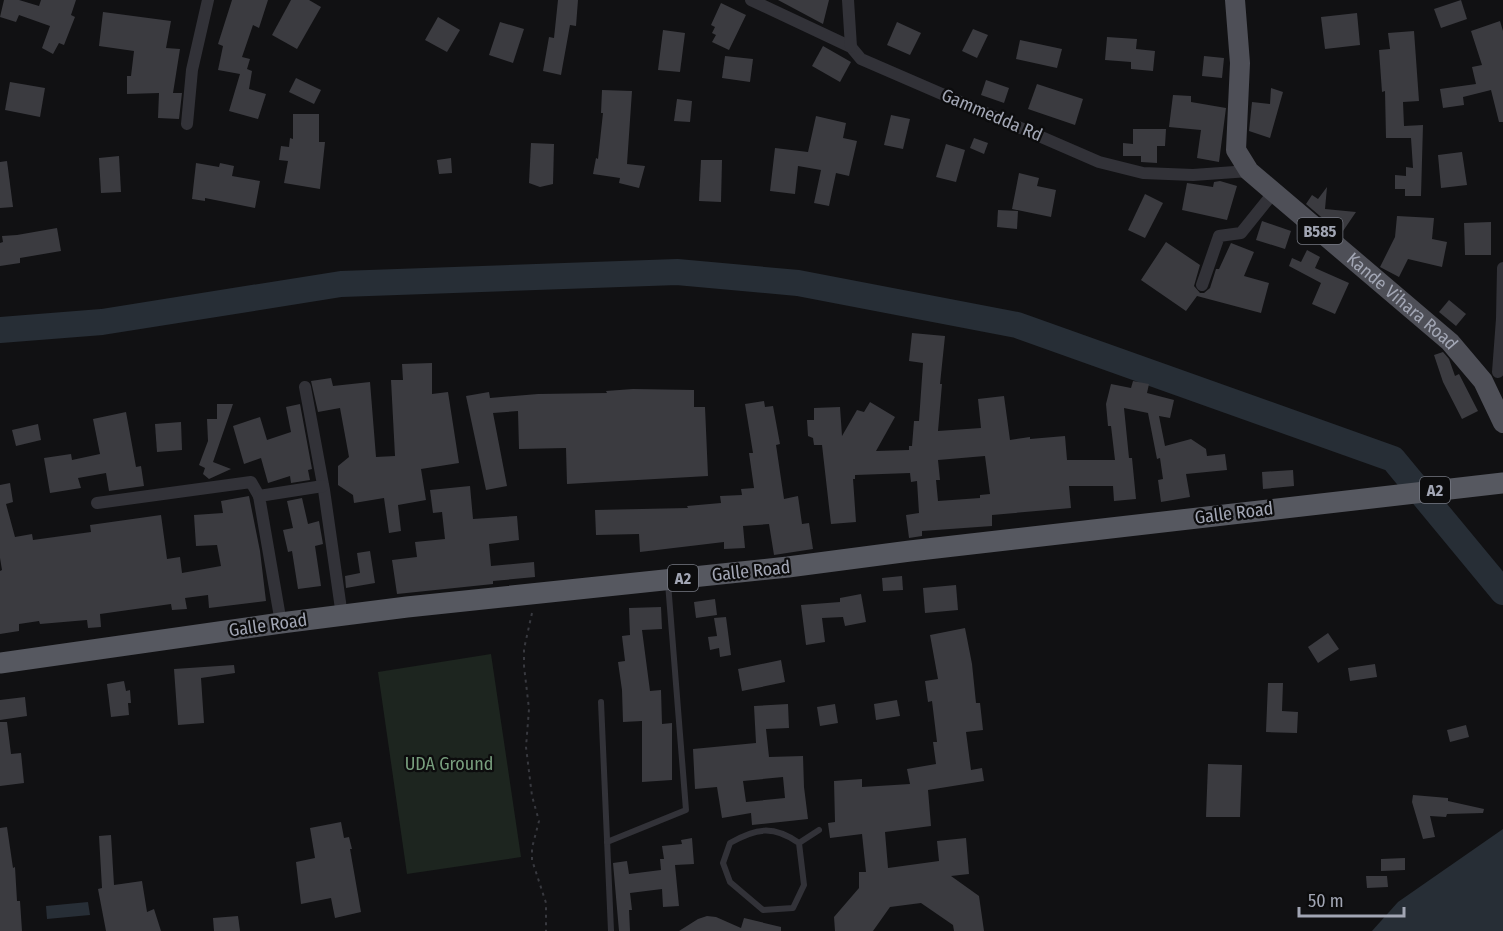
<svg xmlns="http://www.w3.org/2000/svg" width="1503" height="931" font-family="'Fira Sans Condensed',sans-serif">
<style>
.green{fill:#1d251f}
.water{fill:#272e36}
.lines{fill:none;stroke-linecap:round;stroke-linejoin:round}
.river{stroke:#272e36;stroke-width:26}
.building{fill:#3b3b40;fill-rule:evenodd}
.path{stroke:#38393f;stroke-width:2;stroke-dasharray:3 4.5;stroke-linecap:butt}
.service{stroke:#323238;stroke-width:6}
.minor{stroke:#323238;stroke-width:12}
.primary{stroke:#4e4f57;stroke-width:20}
.trunk{stroke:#565860;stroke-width:21}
.labels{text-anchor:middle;stroke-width:4.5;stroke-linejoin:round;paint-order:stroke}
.shield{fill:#0c0c0d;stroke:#757882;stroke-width:1.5}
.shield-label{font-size:16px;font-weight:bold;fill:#a2a6b4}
.street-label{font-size:18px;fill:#a2a6b4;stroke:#0c0c0d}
.park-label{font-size:18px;fill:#789f7e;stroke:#0c0c0d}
</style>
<rect width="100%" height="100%" fill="#111113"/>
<polygon class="green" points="491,654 521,857 407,874 378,672"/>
<g class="water">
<polygon points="1503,829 1503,931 1372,931 1398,902"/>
<polygon points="88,902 90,915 47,919 46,906"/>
</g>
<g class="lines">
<polyline class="river" points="0,330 102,322 341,284 677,272 798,283 1017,325 1393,459 1503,592"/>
</g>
<g class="building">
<polygon points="4,0 19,0 39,6 41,0 76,0 71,15 75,17 64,45 59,43 53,54 42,48 50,26 19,15 16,22 0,17"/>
<polygon points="232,0 268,0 259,28 253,25 242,57 250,59 247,69 252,71 249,89 266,94 258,119 229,111 240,74 218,70 223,46 218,44"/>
<polygon points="291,0 309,0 321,7 297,49 272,35"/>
<polygon points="558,0 578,0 576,26 570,25 561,75 543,71 549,37 554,38"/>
<polygon points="778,0 829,0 823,24"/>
<polygon points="1461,0 1467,19 1441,28 1434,9"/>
<polygon points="721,3 746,15 729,50 712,42 716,35 712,33 715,27 711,25"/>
<polygon points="103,12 171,21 166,48 180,49 173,93 182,93 179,119 158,118 159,93 127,94 127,76 131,76 134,51 99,46"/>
<polygon points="1357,13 1360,45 1325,49 1321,17"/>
<polygon points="438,17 460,30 447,52 425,40"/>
<polygon points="1500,21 1503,31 1503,122 1499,122 1491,90 1463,97 1464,105 1443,108 1440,89 1476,84 1472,67 1482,65 1471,31"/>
<polygon points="500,22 524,29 513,63 489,55"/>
<polygon points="897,22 921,33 910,55 887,45"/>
<polygon points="973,29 988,35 977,58 962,51"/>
<polygon points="663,30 685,33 680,72 658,70"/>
<polygon points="1414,31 1419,101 1403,102 1404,126 1423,125 1421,196 1405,196 1405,189 1395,189 1395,175 1406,176 1406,167 1413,168 1411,138 1386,138 1385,91 1382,92 1379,50 1390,49 1388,33"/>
<polygon points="1107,37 1137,39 1136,49 1155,51 1153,71 1131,69 1131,62 1105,60"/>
<polygon points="1020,40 1062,49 1057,68 1016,59"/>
<polygon points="823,46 851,62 840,82 812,66"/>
<polygon points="725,56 753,59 750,82 722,78"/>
<polygon points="1204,56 1224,58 1222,78 1202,76"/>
<polygon points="296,78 321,90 314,104 289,92"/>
<polygon points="986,80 1009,88 1004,103 981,95"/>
<polygon points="10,82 45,88 40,117 5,110"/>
<polygon points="1037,84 1083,99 1075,125 1028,109"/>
<polygon points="1271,88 1283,92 1270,138 1249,131 1252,102 1270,104"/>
<polygon points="602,90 632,91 627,164 645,166 639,188 619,183 620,178 593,174 596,158 598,159 603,113 601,113"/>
<polygon points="1173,95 1191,96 1191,102 1226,108 1219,162 1197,158 1201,130 1169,127"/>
<polygon points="677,99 692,101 690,122 674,121"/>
<polygon points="293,114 319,114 319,142 325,142 320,189 284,183 288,161 279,160 281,146 289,147 290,138 293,139"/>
<polygon points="891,115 910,119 903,149 884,145"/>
<polygon points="816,116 846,123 843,138 857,141 849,176 836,173 829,206 814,203 821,170 798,166 795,194 770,191 775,148 808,152"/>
<polygon points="1133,129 1166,129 1165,146 1157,146 1157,163 1141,162 1141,156 1123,156 1123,143 1133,144"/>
<polygon points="974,138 988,143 984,154 970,148"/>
<polygon points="531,143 554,144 553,184 540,187 529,183"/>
<polygon points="946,144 965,150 956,182 936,177"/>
<polygon points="1462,152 1467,185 1441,188 1438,155"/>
<polygon points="119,156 121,192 101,193 99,158"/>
<polygon points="451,158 452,173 439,174 437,160"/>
<polygon points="701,160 722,160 721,202 699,201"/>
<polygon points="7,161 13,207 0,208 0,162"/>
<polygon points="196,163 219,167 220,163 234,166 232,176 260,181 255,208 205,198 205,201 192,199"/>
<polygon points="1019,173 1039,178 1037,186 1056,190 1051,217 1012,209"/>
<polygon points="1220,181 1237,186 1227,220 1182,210 1187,183 1213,187 1214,182"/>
<polygon points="1327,187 1325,209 1356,212 1341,234 1306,204 1312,195 1318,199"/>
<polygon points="1145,194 1163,203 1145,238 1128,230"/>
<polygon points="998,210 1018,211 1017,229 997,227"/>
<polygon points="1397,216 1434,218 1432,239 1447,242 1442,267 1408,259 1399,277 1380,267 1395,237"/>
<polygon points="1262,221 1291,231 1285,249 1256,240"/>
<polygon points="1491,222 1491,255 1465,255 1464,223"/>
<polygon points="57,228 61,251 20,258 20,263 0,266 0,243 3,242 2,236 17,235"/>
<polygon points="1166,242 1200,265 1194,286 1200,293 1204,293 1210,288 1216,269 1219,269 1231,243 1254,252 1244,276 1269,283 1261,313 1197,296 1186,311 1141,280"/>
<polygon points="1307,250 1320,257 1315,268 1349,283 1335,314 1312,304 1321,283 1289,266 1292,258 1301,262"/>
<polygon points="1449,300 1466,314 1456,326 1439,312"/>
<path d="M 912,333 L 945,336 L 940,384 L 942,384 L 938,431 L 981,428 L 978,399 L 1004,396 L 1010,440 L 1030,437 L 1030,439 L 1065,436 L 1067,460 L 1115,460 L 1111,426 L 1108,426 L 1106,404 L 1111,384 L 1131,388 L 1133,381 L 1149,384 L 1147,393 L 1174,400 L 1170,418 L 1159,416 L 1165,446 L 1191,439 L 1206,449 L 1207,456 L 1225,454 L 1227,470 L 1186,474 L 1190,497 L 1161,502 L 1158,480 L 1163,479 L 1160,458 L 1157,459 L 1148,413 L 1124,408 L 1129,458 L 1132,458 L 1136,499 L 1114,501 L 1113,486 L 1069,486 L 1071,508 L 992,515 L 992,526 L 922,531 L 922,536 L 909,538 L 906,515 L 919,513 L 917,481 L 911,482 L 910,473 L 855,475 L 855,479 L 853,479 L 856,522 L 831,524 L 822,445 L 814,445 L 813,438 L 808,436 L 807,420 L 814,420 L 814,408 L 840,407 L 842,436 L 857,410 L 864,412 L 870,402 L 895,417 L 876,451 L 909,450 L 909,446 L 912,446 L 914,421 L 919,421 L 923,363 L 909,361 ZM 985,456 L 990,494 L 980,495 L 980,498 L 938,501 L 936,480 L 940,480 L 938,460 Z"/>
<polygon points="1443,352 1449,359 1455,376 1459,374 1478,411 1462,419 1443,382 1434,355"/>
<polygon points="432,363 432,394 448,392 459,463 421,469 426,500 398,505 401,531 389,533 384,498 354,503 353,495 338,485 338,466 349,457 340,408 318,412 311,381 331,378 333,386 370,382 376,457 395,456 391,380 403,380 402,364"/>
<polygon points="633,389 694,390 694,407 705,407 708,476 567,484 566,448 519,449 518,411 493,413 507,486 486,490 466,396 489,392 490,398 538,394 607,393 606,391"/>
<polygon points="764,401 765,407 773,406 780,444 776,445 784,499 798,496 802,524 809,523 813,549 774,555 769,524 743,526 745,548 724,549 724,542 640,552 639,534 596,535 595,510 688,508 687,506 721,503 720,496 742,495 741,489 754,488 749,453 753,453 745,404"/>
<polygon points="217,404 233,404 213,462 231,469 209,479 203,474 205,468 199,465 208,441 207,419 217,419"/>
<polygon points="300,404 312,469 308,470 310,480 291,483 290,476 268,483 261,458 244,464 233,426 260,417 267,440 291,432 286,407"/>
<polygon points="126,412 136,467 141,466 144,486 109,491 106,473 78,478 81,488 50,493 44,458 71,454 72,460 100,454 93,419"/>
<polygon points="181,422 182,450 157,452 155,424"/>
<polygon points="38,424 41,440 16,446 12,430"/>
<polygon points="1293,470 1294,486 1263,489 1262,472"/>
<polygon points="10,483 13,502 6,504 15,537 32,534 33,540 91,532 90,525 161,515 167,559 180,557 182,573 221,566 217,545 196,546 194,515 223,513 221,501 249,496 260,551 266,601 209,608 208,595 185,598 187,609 172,610 171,604 100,614 101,627 88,628 87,620 40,624 39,621 19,624 19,631 0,634 0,571 2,570 0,558 0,485"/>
<polygon points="470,486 473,519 517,516 519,540 489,544 491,566 534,562 535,577 493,581 493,584 397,594 392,560 417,557 415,542 445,539 442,512 433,513 430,490"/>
<polygon points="302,498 308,524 319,521 323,544 315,546 321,586 298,589 292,551 288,552 283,530 293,528 287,501"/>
<polygon points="370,551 375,583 346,588 345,576 360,573 357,553"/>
<polygon points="902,576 903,590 883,591 882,578"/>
<polygon points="956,585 958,610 925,613 923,588"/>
<polygon points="861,594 866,622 845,626 843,617 822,618 825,642 806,645 801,605 840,602 840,598"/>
<polygon points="715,599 717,615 696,618 694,602"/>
<polygon points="661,607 662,629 642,630 650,691 661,690 662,724 672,723 672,780 642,782 642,721 623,722 622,690 618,662 625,661 622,636 630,635 629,608"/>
<polygon points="726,617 731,655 720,657 719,648 710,650 708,637 717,636 714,618"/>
<polygon points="965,628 972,664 976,703 980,703 983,730 966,732 971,770 982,768 984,781 928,790 931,826 885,832 888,868 939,861 937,841 966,838 969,874 951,876 979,896 984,931 954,931 953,925 921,903 890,907 873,931 835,931 834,917 859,888 859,872 866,872 862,834 830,838 828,823 835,822 834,781 862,779 862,787 910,784 907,769 936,764 933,742 937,742 932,701 928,702 925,681 938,679 930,635"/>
<polygon points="1328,633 1339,649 1318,663 1308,647"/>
<polygon points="781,660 785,682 742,691 738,669"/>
<polygon points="1375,664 1377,677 1350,681 1348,668"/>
<polygon points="234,665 235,673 201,678 204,723 178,725 174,669"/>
<polygon points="124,681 126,691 130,690 131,703 128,703 129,715 111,717 107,684"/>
<polygon points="1268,683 1283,683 1282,711 1298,712 1297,733 1266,732"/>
<polygon points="25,697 27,716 0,720 0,700"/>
<polygon points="897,700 900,716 876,720 874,704"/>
<path d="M 788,704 L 789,728 L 766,729 L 769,757 L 803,756 L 804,787 L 808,819 L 752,825 L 751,813 L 722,818 L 717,787 L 695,789 L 693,749 L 756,743 L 754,706 ZM 783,777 L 785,798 L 746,802 L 743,781 Z"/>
<polygon points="835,704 838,723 820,726 817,707"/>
<polygon points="0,722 7,722 11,754 21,753 24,783 0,786"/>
<polygon points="1466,725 1469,737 1450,742 1447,730"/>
<polygon points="1208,764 1242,765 1240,817 1206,817"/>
<polygon points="1413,795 1448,798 1448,801 1484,809 1483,813 1447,814 1446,817 1430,816 1435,837 1423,839 1412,802"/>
<polygon points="341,822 344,838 349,837 352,849 350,849 361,912 335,918 331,898 301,904 296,862 315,858 310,828"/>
<polygon points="7,827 13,868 15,867 17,901 20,901 22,931 0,931 0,828"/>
<polygon points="111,835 114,885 142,881 147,912 154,909 161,931 106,931 98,889 102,888 99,836"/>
<polygon points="692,838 694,864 675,865 679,906 663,907 662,889 630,893 632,910 629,910 630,931 619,931 613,863 627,861 629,874 661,870 660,859 664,859 662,846 682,844 681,840"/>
<polygon points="1405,858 1405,870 1381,871 1381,859"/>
<polygon points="1366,876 1387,876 1388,887 1367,888"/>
<polygon points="238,916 240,931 214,931 213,918"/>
<polygon points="707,916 716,917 741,928 744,918 781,927 781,931 679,931 698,919"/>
</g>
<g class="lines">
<polyline class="path" points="532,613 524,649 524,666 529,709 526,747 532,796 539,821 532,848 532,860 546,903 546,931"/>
<g class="service">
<polyline points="601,702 611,931"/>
<polyline points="607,842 686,810 668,583"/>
<path d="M 799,843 C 773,825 756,828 730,843 L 723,863 L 730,882 L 763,910 L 793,908 L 804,885 L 799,843 L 819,830"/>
</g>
<g class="minor">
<polyline points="751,0 851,47 861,59 1099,162 1143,173 1193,175 1249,171"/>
<polyline points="848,0 851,47"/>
<polyline points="187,124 192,70 208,0"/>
<polyline points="1202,285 1219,236 1241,233 1274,192"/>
<polyline points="1498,372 1502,319 1503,268"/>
<polyline points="305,387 324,490 342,616"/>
<polyline points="97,503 251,482 259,496"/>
<polyline points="281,623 259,496 323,486"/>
</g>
<path class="primary" id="s1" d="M 1235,0 L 1240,63 L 1236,150 L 1249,171 L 1450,342 L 1483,381 L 1503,423"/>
<polyline class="trunk" points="0,663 281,623 407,607 788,567 910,551 1503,483"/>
</g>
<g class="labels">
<g class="shield">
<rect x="1297.5" y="218" width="45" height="26" rx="4.5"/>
<rect x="1420" y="477" width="30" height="26" rx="4.5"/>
<rect x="668" y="565" width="30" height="26" rx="4.5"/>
</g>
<g class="shield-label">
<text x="1320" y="237">B585</text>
<text x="1435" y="496">A2</text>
<text x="683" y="584">A2</text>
</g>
<g class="street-label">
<text transform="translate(992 115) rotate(23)" y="6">Gammedda Rd</text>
<text dy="6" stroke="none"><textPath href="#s1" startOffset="376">Kande Vihara Road</textPath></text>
<text transform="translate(1234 513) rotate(-7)" y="6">Galle Road</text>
<text transform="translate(751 571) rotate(-6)" y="6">Galle Road</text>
<text transform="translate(268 625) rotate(-8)" y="6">Galle Road</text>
</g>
<g class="park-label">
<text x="449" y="770">UDA Ground</text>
</g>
</g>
<path d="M1299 907v9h105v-9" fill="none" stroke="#a2a6b4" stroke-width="3"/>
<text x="1308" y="907" font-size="18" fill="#a2a6b4" stroke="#0c0c0d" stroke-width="4.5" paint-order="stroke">50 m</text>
</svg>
